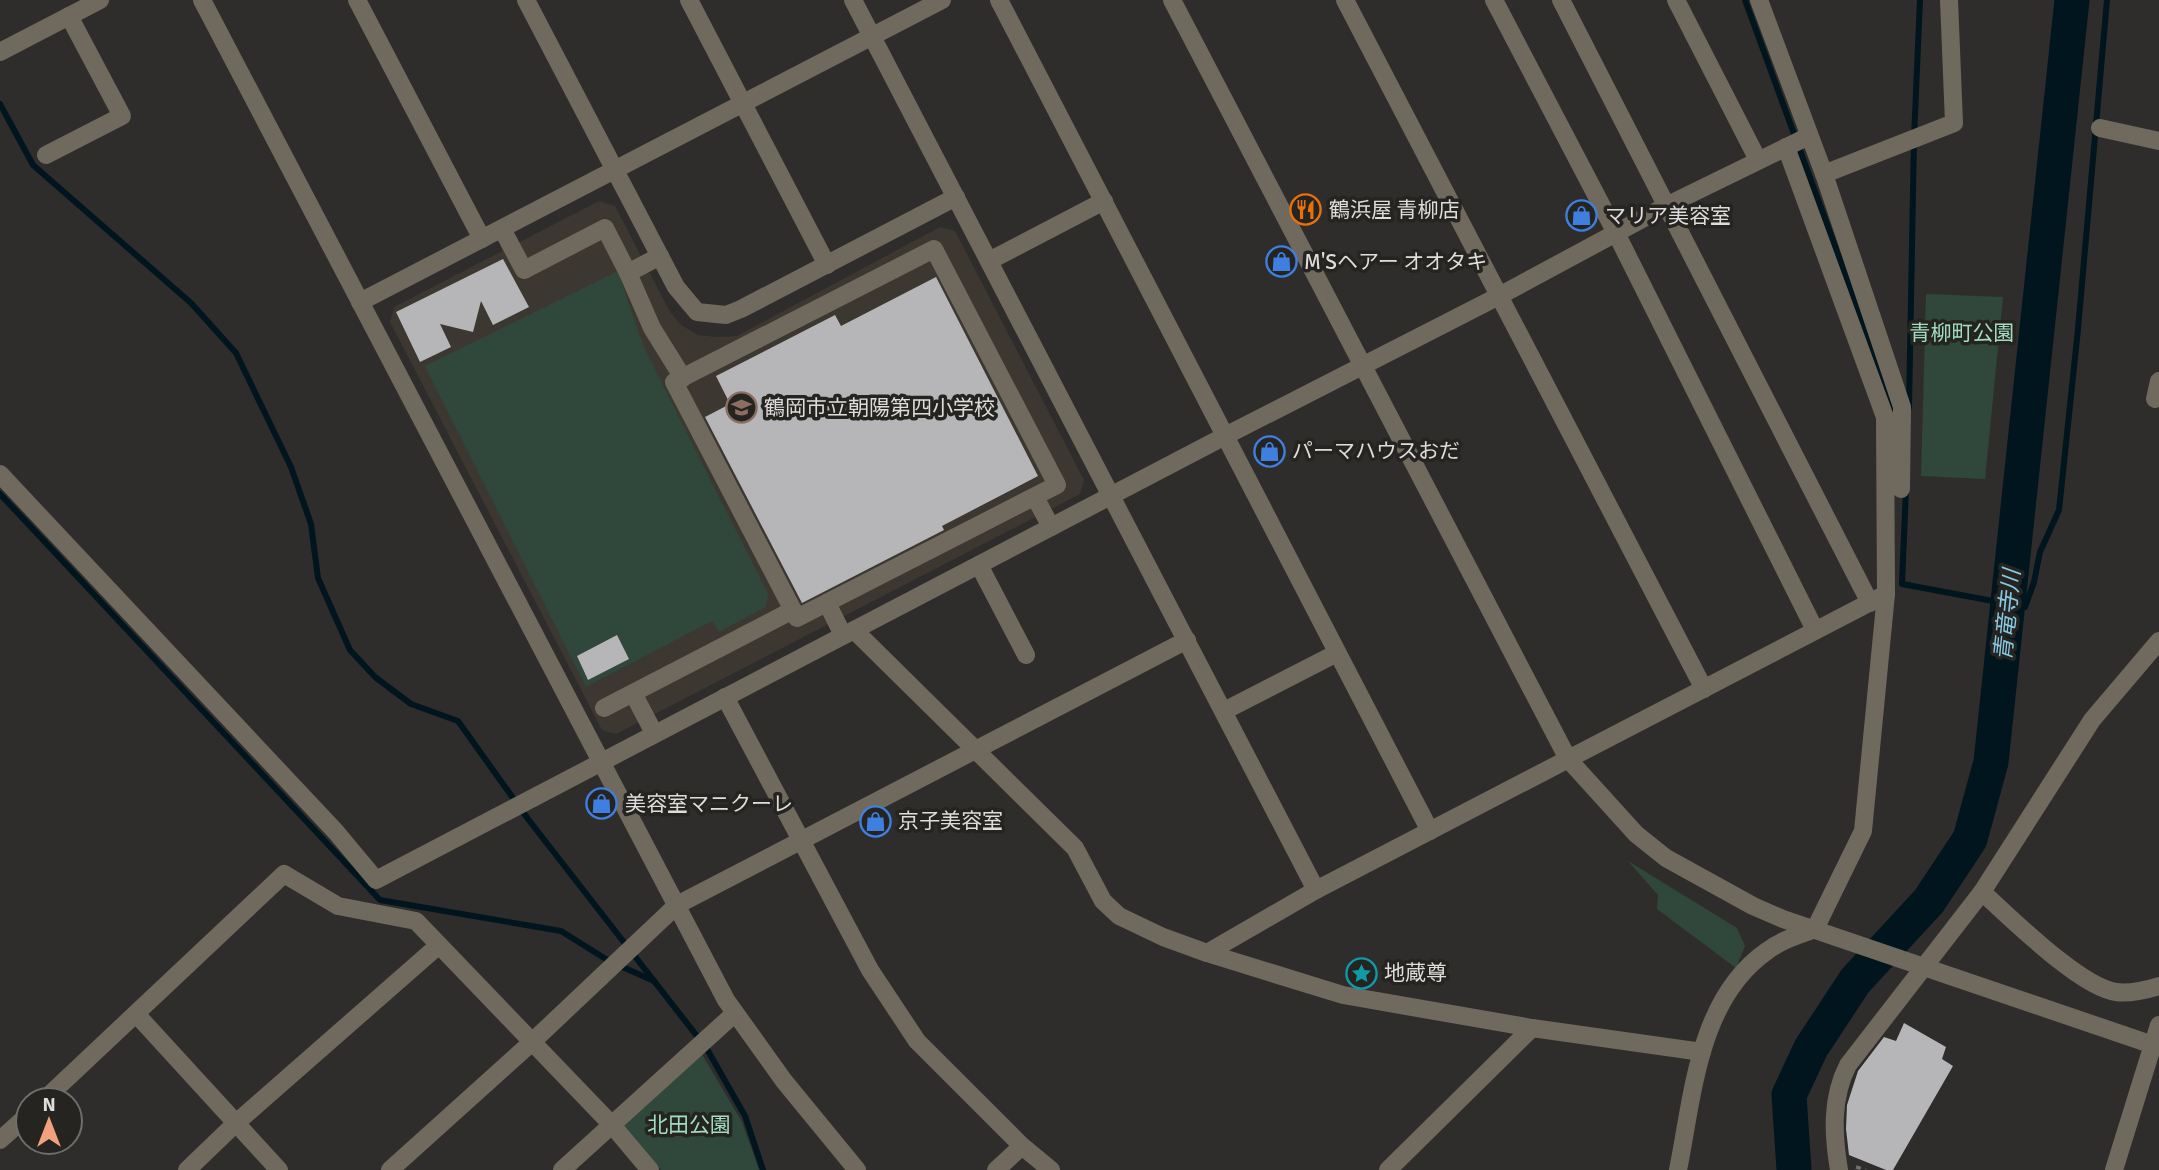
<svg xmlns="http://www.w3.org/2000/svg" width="2159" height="1170" font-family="Signika,'Noto Sans JP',sans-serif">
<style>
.built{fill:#3c3730}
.green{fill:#30473b}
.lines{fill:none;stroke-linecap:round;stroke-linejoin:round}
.stream{stroke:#00151e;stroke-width:6}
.river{stroke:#00151e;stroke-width:35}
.building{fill:#b6b6b9}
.path{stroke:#716f6d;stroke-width:3.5;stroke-dasharray:5 5;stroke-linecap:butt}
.minor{stroke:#70695d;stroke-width:18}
.labels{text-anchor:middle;stroke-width:7;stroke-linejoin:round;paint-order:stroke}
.poi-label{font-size:21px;fill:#dedddc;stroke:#252421;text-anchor:start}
.park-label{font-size:21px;fill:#a0debf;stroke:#252421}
.water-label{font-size:23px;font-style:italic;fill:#86c9e3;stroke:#252421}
</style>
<rect width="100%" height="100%" fill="#2f2d2b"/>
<polygon class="built" points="599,201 615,206 670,312 681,325 698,335 717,337 737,336 940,227 955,231 1084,480 1080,494 616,734 602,730 390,322 394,307"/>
<g class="green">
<polygon points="618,271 643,345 768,594 766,607 719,632 712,621 586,687 425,366"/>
<polygon points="1926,294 2003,297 1985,479 1921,476"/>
<polygon points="1628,861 1737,928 1745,946 1736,968 1657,909 1658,895"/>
<polygon points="700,1051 742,1122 759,1170 661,1170 621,1124"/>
</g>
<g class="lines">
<g class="stream">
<polyline points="1745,0 1854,298 1895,418"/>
<polyline points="0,104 33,165 191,303 236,353 291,467 311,524 318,578 350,650 375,677 411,704 458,721 528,819 707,1049 745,1116 763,1170"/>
<polyline points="1909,407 1914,138 1920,0"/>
<polyline points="1906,488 1902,584 2025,607 2034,582 2040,552 2059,510 2078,329 2107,0"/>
<polyline points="0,494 380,900 561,931 609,961 654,981"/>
</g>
<polyline class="river" points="1794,1170 1789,1095 1811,1048 1855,981 1929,901 1970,839 1991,762 2072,0"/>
</g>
<g class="building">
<polygon points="503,259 529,307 493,325 481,301 473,332 440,324 451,347 420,362 396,312"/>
<polygon points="936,277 1038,476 942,526 944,530 802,603 705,417 730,404 716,376 835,315 841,326"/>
<polygon points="617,635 629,659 588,680 577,656"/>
<polygon points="1904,1023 1946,1047 1942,1059 1953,1066 1893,1170 1886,1170 1849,1155 1846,1129 1847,1105 1858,1071 1884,1037 1896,1041"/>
</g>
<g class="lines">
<polyline class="path" points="1856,1167 1866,1170"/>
<g class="minor">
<polyline points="202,0 726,1000 784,1081 857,1170"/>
<polyline points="357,0 482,239"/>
<polyline points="526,0 676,287 697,312 726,315 741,309 956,197"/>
<polyline points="689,0 827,265"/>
<polyline points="853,0 1316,890"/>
<polyline points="999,0 1430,831"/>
<polyline points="1172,0 1568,759 1636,834 1666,858 1753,906 1783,919 2159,1047"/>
<polyline points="1345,0 1704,689"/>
<polyline points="1494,0 1616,233 1815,630"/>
<polyline points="1561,0 1870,603"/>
<polyline points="1676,0 1758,160"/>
<polyline points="1759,0 1824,174 1954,123 1949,0"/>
<polyline points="0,52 100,0"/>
<polyline points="2100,128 2159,141"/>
<polyline points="46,155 122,116 69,16"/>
<polyline points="1824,174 1902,407 1901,489"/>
<polyline points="502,229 524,270 605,228 628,273 652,328 683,378"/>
<polygon points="934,249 1057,485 797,618 674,382"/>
<polyline points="989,261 1104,201"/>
<polyline points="628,273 660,256"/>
<polyline points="360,302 942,0"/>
<polyline points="2155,399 2159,381"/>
<polyline points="0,474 336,832 376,880 1227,435 1499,296 1668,205 1809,136"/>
<polyline points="1035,497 1051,527"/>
<polyline points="979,565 1026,655"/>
<polyline points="827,603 843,635"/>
<polyline points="854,630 1075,848 1103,901 1119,916 1163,937 1207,953 1343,995 1532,1028 1702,1052"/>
<polyline points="633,693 654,733"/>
<polyline points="725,697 870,970 917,1041 1022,1146 1051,1170"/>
<polyline points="604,708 793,610"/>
<polyline points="1224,711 1337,653"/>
<path d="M 1982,892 C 2011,918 2080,987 2116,992 C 2130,994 2146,990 2159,986"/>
<polyline points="1207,953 1316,890 1886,594"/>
<polyline points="137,1015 279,1170"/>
<polyline points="44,1100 284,874 338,906 416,921 612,1125 650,1170"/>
<polyline points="0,1140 28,1115"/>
<polyline points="187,1170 236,1123 439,945"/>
<polyline points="390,1170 531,1043 677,905 1187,640"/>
<polyline points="562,1170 734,1014"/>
<polyline points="996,1170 1022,1146"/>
<polyline points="1388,1170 1532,1028"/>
<path d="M 1678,1170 C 1693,1096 1698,999 1767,951 C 1782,940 1798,935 1815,929 L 1863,831 L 1886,594 L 1885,417 L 1786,147"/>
<path d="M 1839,1170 C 1833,1134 1831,1098 1848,1065 L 1982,892 L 2092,720 L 2159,641"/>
<polyline points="2114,1170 2159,1025"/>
</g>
</g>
<defs>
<symbol id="restaurant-ring" viewBox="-11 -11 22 22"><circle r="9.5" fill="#252421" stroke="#e8710a" stroke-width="1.5"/><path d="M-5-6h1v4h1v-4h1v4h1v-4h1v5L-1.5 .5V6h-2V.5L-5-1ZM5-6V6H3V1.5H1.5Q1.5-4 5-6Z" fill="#e8710a"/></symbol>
<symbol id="shop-ring" viewBox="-11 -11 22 22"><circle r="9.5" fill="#252421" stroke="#3f7fe0" stroke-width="1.5"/><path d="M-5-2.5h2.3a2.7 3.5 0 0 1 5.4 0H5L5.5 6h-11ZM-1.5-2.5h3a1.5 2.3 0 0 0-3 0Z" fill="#3f7fe0"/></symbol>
<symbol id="school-ring" viewBox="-11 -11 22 22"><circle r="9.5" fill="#252421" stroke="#8d6e63" stroke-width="1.5"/><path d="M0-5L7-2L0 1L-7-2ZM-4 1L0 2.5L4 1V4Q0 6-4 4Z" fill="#8d6e63"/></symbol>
<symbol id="sight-ring" viewBox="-11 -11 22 22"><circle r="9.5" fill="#252421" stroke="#0f9aa8" stroke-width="1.5"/><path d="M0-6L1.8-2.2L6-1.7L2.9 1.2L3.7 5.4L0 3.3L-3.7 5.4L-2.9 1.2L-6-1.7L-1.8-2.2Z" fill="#0f9aa8"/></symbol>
</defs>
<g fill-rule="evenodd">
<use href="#restaurant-ring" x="1288" y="192" width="35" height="35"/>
<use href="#shop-ring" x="1564" y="198" width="35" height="35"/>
<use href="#shop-ring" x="1264" y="244" width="35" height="35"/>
<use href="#school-ring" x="724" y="390" width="35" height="35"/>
<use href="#shop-ring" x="1252" y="434" width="35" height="35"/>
<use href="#shop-ring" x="584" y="786" width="35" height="35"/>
<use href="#shop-ring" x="858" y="804" width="35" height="35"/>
<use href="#sight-ring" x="1344" y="956" width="35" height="35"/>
</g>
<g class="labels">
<g class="poi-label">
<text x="1329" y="217">鶴浜屋 青柳店</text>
<text x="1605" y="223">マリア美容室</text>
<text x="1304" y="269">M'Sヘアー オオタキ</text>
<text x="764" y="415">鶴岡市立朝陽第四小学校</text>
<text x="1292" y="458">パーマハウスおだ</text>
<text x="625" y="811">美容室マニクーレ</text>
<text x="898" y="828">京子美容室</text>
<text x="1384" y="980">地蔵尊</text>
</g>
<g class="park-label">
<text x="1962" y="340">青柳町公園</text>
<text x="689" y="1132">北田公園</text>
</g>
<g class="water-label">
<text transform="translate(2007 615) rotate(-84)" y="8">青竜寺川</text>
</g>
</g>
<g transform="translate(49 1121)"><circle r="33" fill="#252421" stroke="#6f6e6c" stroke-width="2"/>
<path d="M0-5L12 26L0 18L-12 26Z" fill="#f2a17e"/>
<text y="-10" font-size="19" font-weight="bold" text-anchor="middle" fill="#dedddc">N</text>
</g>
</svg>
